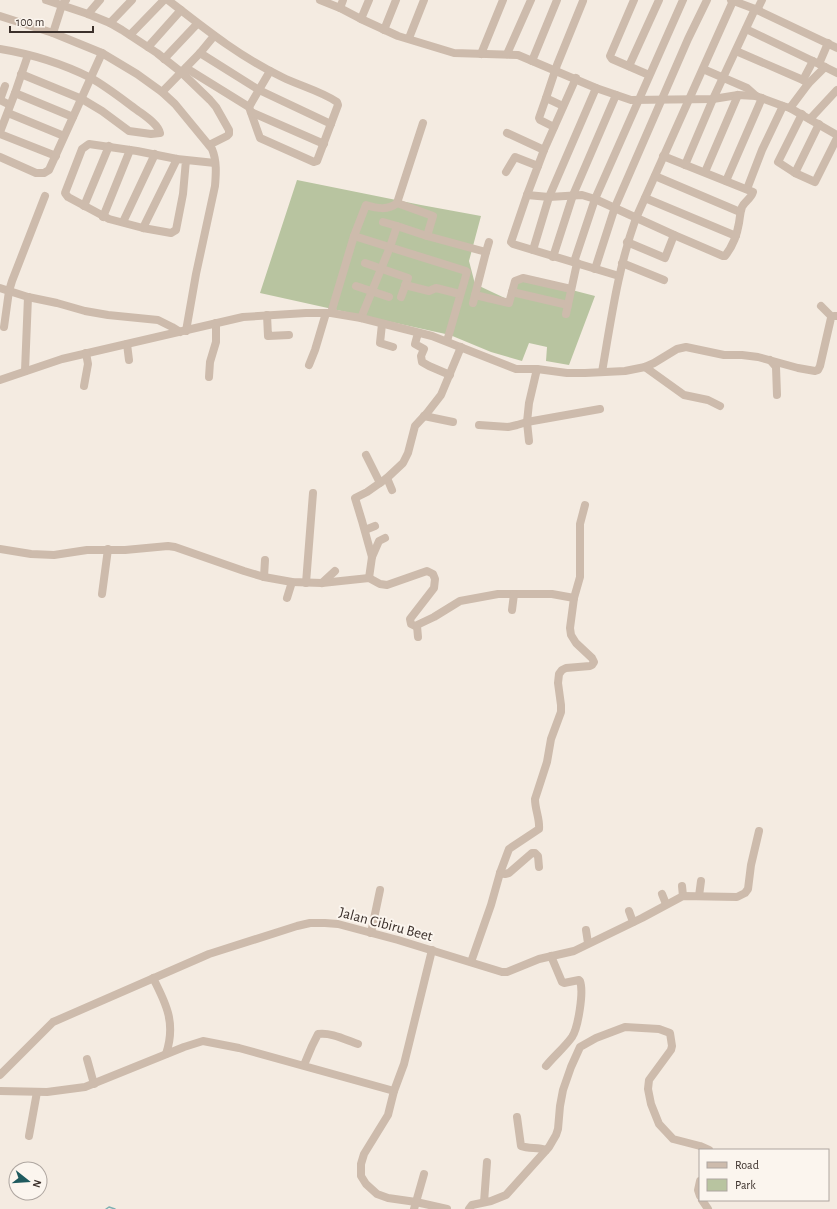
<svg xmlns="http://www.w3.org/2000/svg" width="837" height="1209" font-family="'Alegreya Sans',sans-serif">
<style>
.green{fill:#b8c4a0}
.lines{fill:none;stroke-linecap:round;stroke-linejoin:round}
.stream{stroke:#7fb0b2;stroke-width:1.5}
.minor{stroke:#cdbbac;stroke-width:8}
.labels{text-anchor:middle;stroke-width:4;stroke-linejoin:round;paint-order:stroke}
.street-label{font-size:15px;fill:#3b302b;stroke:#fbf5ee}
</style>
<rect width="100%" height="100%" fill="#f4ebe1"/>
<polygon class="green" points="297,180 421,205 481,216 469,261 475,284 509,300 518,276 595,296 569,365 546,361 547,347 529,343 522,361 491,352 450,335 260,293"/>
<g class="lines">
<polyline class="stream" points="106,1209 109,1207 115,1209"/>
<g class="minor">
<polyline points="46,0 88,14 110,23 122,30 157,53 181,72 210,100 216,107 229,130 229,134 227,136 209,145"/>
<path d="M 168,0 C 204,28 240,57 282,77 C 300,86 321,91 337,102 L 338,105 L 317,161 L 314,162 L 260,138 L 249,107 L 186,68"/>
<polyline points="320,0 340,8 361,19 398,36 454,53 518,55 596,88 631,100 713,99 738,95 756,96 783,106 790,108 837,135"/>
<polyline points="634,0 610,56 612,59 649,75"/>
<polyline points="731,0 755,9 837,48"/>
<polyline points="340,8 343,0"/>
<polyline points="757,10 762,0"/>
<polyline points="88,14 100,0"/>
<path d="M 0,16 L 53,33 L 102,53 L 137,74 L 162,92 L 175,104 L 212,149 C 217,161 216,174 215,186 L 196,274 L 186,331"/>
<polyline points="361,19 369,0"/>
<polyline points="110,23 132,0"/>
<polyline points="746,29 819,64"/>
<polyline points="384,30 396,0"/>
<polyline points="53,33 62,5 66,0"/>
<polyline points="130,35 164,0"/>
<polyline points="409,38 424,0"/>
<polyline points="828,43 819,64 837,73"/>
<polyline points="148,47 181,10"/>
<path d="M 0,49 C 31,54 63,64 91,78 C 107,87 122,99 137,110 C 145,116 158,124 160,133 L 151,134 L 129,131 L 102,111 L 82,99 L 21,74"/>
<polyline points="736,51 803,80"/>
<polyline points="200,53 259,90 331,124"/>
<polyline points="481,54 503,0"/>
<polyline points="507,54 531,0"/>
<polyline points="164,59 197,24"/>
<polyline points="532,61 557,0"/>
<polyline points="629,66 659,0"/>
<polyline points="703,69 747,88 756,96"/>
<polyline points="576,78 544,150 527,195 511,242 513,244 619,276"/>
<polyline points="808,84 825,67"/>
<polyline points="5,86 0,100 10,105"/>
<polyline points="162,92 200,53 214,36"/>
<polyline points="15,93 73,117"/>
<polyline points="546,98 539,118 540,120 554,127"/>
<polyline points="563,106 546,98 557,65 583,1"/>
<polyline points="249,107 270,71"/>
<polyline points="790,108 808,84 803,80 813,61"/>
<polyline points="251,112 324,144"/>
<polyline points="8,113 64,136"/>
<polyline points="802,114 778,162 795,173 815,182 837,138"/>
<polyline points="810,119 837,90"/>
<polyline points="0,132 15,93 28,55"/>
<polyline points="507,133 544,150"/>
<polyline points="0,134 56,156"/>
<polyline points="0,157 36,173 44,173 49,170 102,53"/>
<polyline points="186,160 183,194 176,230 171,233 143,228 109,219 68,197 65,193 82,149 89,144 137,151 177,159 215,163"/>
<polyline points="685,165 713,99 755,9"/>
<polyline points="506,172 515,157 538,166"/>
<polyline points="705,172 738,95"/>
<polyline points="795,173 819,124"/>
<polyline points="655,176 740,212"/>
<polyline points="726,181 762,98"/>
<polyline points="747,189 762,150 783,106"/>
<path d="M 527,195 L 549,197 L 582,195 L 595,199 L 674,235 L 723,256 L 725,256 C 733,246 737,235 739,223 C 740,217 740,213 742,207 C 745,201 751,199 753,192 L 663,156"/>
<polyline points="645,198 736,236"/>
<polyline points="397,203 433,216 427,236"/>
<polyline points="84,206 109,146"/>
<polyline points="103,217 130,150"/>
<polyline points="123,222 155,154"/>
<polyline points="397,226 427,236 486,252 489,242"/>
<polyline points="143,228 177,159"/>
<polyline points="354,236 466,271 467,272 447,341"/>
<polyline points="627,242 665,258 674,235"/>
<polyline points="533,250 549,197 596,88"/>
<polyline points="553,257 573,195 616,95"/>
<polyline points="574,262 595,199 683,0"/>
<polyline points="365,263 408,278 401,297"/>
<polyline points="622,263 664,280"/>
<polyline points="595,269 615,207 688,39 707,0"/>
<polyline points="405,285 429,291 436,288 460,294"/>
<polyline points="356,286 389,297"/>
<polyline points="0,288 28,297 57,303 85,311 108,315 158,320 172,327 180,332"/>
<polyline points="512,292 568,305"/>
<polyline points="475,295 509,303 515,281 523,278 571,289"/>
<polyline points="473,303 486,252"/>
<polyline points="821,306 832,317"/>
<path d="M 331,313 L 354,236 L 366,205 C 376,208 388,211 397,203 L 423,123"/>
<polyline points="566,314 577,263"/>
<polyline points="267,315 268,336 289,335"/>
<polyline points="361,318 390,247 397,226 383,222"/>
<polyline points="382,324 380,343 393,347"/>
<polyline points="4,327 9,291 12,281 45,196"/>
<polyline points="418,333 415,344 424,349 421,356 422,362 429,366 450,375"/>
<polyline points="127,344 129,360"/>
<polyline points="770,360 776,367 777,395"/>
<polyline points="309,365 315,350 326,313"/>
<polyline points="645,367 684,395 708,400 720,406"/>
<polyline points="25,371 28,297"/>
<path d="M 602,372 C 611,320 618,268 636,218 L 733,1"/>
<polyline points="209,377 210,362 216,342 216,323"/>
<polyline points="0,380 62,359 243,317 306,313 331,313 361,318 432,336 516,369 537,369 567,373 585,373 625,371 645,367 654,363 677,349 686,347 724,355 742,355 758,357 798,368 815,371 818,370 820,366 831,318 834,316 837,316"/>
<polyline points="84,386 88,364 86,353"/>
<polyline points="424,416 453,422"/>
<polyline points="479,425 508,427 517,425 527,422 600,409"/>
<polyline points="529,441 527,422 529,403 537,369"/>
<polyline points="366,455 380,483"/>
<polyline points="387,478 392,490"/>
<polyline points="365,530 375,526"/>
<polyline points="0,549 31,554 54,555 87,550 125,550 168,546 175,547 244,571 264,577 292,582 322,583 369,578 380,584 387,585 427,571 433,574 435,579 434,588 410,619 411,624 415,626 434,617 460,601 498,594 552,594 574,598"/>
<polyline points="372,557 379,541 385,538"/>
<polyline points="264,577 265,560"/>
<polyline points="369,578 372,557 362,521 355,498 367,492 387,478 403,463 408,453 415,426 427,413 441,395 461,347"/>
<polyline points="306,583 313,493"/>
<polyline points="322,583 335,571"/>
<polyline points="102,594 108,549"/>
<polyline points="287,598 292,582"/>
<polyline points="512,610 514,594"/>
<polyline points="417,626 418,637"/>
<polyline points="500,873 505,874 509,873 532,853 535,853 538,856 539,867"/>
<polyline points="682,886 683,896"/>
<polyline points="662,894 666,904"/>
<polyline points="699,896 701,881"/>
<polyline points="629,911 633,922"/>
<polyline points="586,930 588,943"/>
<polyline points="371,933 380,890"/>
<path d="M 471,962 L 491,905 L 500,873 L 509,849 L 539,829 C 540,819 535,810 535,799 L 547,762 L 551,739 L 561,712 L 561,705 L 558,683 L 559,674 L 562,670 L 566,668 L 590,666 L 592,665 L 594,662 L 592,658 L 576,643 L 571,635 L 570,628 L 574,598 L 580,577 L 580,524 L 585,505"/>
<path d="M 153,978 C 167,1005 176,1024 166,1054"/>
<polyline points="87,1059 94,1084"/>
<path d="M 304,1065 L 312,1046 L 318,1034 C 331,1032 346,1040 358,1044"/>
<path d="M 546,1066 C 554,1056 565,1047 572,1037 C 578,1028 584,992 580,981 L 579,980 L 564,983 L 562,982 L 551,956"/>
<polyline points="0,1075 53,1022 209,954 297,926 310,923 325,923 338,924 398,940 502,972 507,972 539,959 574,951 642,918 683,896 737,897 745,893 748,889 751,865 759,831"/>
<polyline points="0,1091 47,1092 85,1087 184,1047 203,1041 239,1048 394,1091 388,1115 364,1154 361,1164 361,1176 366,1184 377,1194 388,1198 416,1202 447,1209"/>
<polyline points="394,1091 404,1064 432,950"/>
<path d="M 517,1117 L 521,1146 C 529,1149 538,1147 546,1150"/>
<polyline points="29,1136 37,1092"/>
<polyline points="700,1181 698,1190 700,1196"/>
<polyline points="702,1200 708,1209"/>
<polyline points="484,1202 487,1162"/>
<polyline points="414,1209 424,1174"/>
<polyline points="469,1209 472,1205 491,1201 506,1195 549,1147 556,1135 558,1129 560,1106 563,1090 571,1067 580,1047 596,1038 625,1027 659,1029 670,1033 672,1046 671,1050 649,1080 648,1089 651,1104 659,1124 673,1139 700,1146 709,1150"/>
</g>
</g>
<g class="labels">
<g class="street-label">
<text transform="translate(386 924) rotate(15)" y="5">Jalan Cibiru Beet</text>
</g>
</g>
<rect x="699" y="1149" width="130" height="52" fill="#fbf5ee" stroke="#aea6a0"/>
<rect x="707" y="1162" width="20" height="6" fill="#cdbbac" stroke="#aea6a0"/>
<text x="735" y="1169" font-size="12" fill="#3b302b">Road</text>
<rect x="707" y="1179" width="20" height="12" fill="#b8c4a0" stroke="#aea6a0"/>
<text x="735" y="1189" font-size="12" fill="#3b302b">Park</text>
<g transform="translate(28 1181) rotate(107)"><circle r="19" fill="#fbf5ee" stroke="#aea6a0"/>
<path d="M0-3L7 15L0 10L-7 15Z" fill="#1f5a5e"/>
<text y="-6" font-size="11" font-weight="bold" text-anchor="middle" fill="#3b302b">N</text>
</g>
<path d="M10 26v6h83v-6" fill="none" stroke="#3b302b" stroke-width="2"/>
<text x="16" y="26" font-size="12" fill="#3b302b" stroke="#fbf5ee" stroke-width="3" paint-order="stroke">100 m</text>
</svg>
